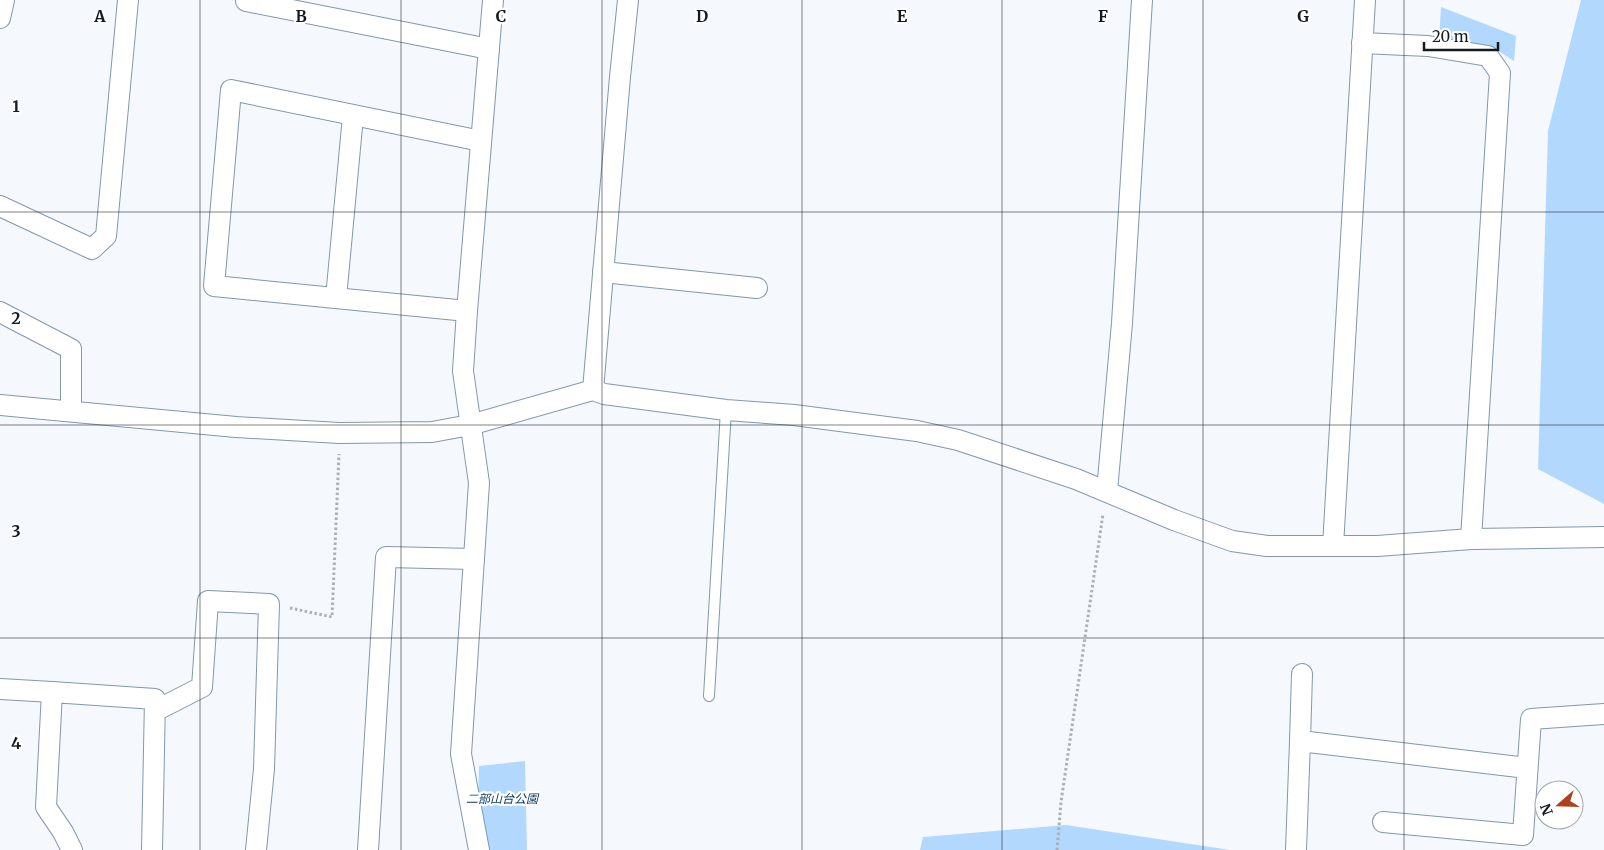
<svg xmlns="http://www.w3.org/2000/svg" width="1604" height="850" font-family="Merriweather,'Noto Sans JP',serif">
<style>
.green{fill:#b3d8fe}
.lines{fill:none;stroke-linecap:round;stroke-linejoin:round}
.lane-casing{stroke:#8397aa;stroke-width:12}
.street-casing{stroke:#8397aa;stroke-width:22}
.path{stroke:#aab0b5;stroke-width:3;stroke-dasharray:2.5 2.5;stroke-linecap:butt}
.lane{stroke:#fff;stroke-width:10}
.street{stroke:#fff;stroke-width:20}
.grid{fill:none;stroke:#131b22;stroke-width:1;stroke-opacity:0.55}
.labels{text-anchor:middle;stroke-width:4.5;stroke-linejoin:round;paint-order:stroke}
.park-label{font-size:12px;font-style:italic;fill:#03365e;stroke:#fff}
.grid-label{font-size:16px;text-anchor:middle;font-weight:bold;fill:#131b22;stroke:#fff;stroke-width:4.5;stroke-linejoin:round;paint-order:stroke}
</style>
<rect width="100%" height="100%" fill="#f5f9fe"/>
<g class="green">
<polygon points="1581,0 1604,0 1604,504 1538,469 1548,131"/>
<polygon points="1441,7 1516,36 1514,61 1494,48 1439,41"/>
<polygon points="525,761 527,850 490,850 478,802 479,766"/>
<polygon points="1066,825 1230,850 920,850 923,837"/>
</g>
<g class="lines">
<defs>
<polyline id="lane" points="709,696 726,410"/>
<g id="street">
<polyline points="246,1 489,49"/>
<polyline points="0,18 4,0"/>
<polyline points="1362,43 1428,46 1488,56 1500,73 1471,539"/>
<polyline points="0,206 92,249 106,236 128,0"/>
<polyline points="603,272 757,288"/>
<polyline points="336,298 353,116"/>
<polyline points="467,311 214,286 231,90 481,141"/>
<polyline points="0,312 71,349 71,411"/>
<polyline points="593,390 620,77 628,0"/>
<polyline points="0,405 236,427 339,433 432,432 470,425 593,390 604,394 726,410 794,415 917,431 958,440 1076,479 1174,520 1232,541 1267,546 1377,546 1471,539 1604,537"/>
<polyline points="1107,491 1122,323 1142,0"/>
<polyline points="1333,546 1365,0"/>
<polyline points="0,689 52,692"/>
<polyline points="155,711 202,687 208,601 269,604 264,769 256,850"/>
<polyline points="1300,741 1302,674"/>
<polyline points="1383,822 1523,835 1531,719 1604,714"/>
<polyline points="72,850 63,832 46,807 52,692 155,699 152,850"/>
<polyline points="368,850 386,557 474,559"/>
<polyline points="479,850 461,754 479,483 463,371 467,311 493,0"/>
<polyline points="1296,850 1300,741 1527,768"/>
</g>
</defs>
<use href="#lane" class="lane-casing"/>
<use href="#street" class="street-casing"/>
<g class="path">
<polyline points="290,608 332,617 339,454"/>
<polyline points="1057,850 1061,802 1103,514"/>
</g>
<use href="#lane" class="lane"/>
<use href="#street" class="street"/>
</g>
<path class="grid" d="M 200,0 L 200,850M 401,0 L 401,850M 602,0 L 602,850M 802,0 L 802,850M 1002,0 L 1002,850M 1203,0 L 1203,850M 1404,0 L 1404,850M 0,212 L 1604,212M 0,425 L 1604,425M 0,638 L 1604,638"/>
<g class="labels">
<g class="park-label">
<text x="502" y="803">二部山台公園</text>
</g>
</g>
<g class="grid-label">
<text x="100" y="22">A</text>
<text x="301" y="22">B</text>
<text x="501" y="22">C</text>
<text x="702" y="22">D</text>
<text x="902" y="22">E</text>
<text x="1103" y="22">F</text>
<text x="1303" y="22">G</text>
<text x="16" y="112">1</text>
<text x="16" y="324">2</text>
<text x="16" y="537">3</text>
<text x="16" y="749">4</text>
</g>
<g transform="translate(1559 805) rotate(250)"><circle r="24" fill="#ffffff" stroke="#a1a4a7"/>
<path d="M0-4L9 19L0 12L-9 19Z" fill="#a9421d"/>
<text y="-8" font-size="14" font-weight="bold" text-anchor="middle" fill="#131b22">N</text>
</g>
<path d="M1424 42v8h74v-8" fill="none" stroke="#131b22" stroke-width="2.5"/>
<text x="1432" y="42" font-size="15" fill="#131b22" stroke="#ffffff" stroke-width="4" paint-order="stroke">20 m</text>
</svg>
